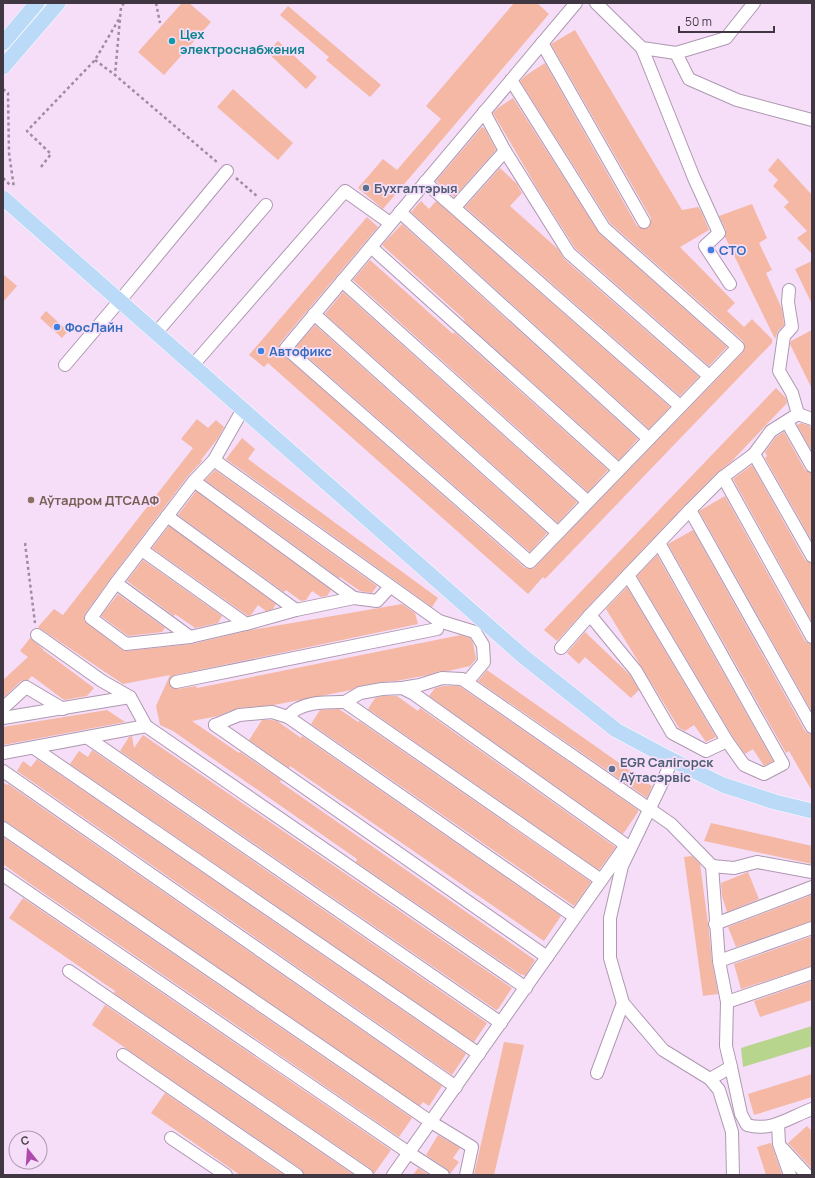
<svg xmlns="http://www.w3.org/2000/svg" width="815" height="1178" font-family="Manrope,sans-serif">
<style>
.green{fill:#b7d58c}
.building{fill:#f4b8a4}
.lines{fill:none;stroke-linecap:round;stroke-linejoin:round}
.minor-casing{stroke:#ae98b1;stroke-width:14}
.major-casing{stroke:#fff;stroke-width:16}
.path{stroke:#9e8da0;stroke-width:2.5;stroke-dasharray:3 3;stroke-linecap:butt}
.minor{stroke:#fff;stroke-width:12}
.major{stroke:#badaf8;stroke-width:15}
.culture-dot{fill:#0f9aa8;stroke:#f6def9;stroke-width:1.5}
.service-dot{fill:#5c6f8a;stroke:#f6def9;stroke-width:1.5}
.shop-dot{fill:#3f7fe0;stroke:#f6def9;stroke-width:1.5}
.education-dot{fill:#8d6e63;stroke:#f6def9;stroke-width:1.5}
.labels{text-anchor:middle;stroke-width:3.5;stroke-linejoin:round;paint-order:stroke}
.culture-label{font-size:13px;font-weight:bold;fill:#0d838f;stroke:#f6def9;text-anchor:start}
.service-label{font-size:13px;font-weight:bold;fill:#4e5e75;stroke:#f6def9;text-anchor:start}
.shop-label{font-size:13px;font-weight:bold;fill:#366cbe;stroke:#f6def9;text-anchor:start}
.education-label{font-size:13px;font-weight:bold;fill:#785e54;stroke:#f6def9;text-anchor:start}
</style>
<rect width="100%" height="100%" fill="#f6def9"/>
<polygon class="green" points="812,1026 812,1046 743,1067 741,1048"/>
<g class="building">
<polygon points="182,3 189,3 211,22 164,75 138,52"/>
<polygon points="514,3 537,3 549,14 383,209 358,188 383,159 397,170 441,119 426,106"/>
<polygon points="288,6 381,85 370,97 326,60 329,57 280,15"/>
<polygon points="575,30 682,210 698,207 701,211 709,230 680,247 735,303 727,311 744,327 752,319 772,339 772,343 545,579 543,577 528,594 268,363 264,367 249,355 367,217 378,227 280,343 279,347 279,351 525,568 532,569 535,567 743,352 745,348 743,341 610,223 520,81 525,76 545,63 637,226 644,229 648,228 651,222 651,218 551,44"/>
<polygon points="278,41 317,77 306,89 267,52"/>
<polygon points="233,89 293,143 278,160 217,107"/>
<polygon points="513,98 599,233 727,347 709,366 575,248 537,188 493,113 498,108"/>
<polygon points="482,127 485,129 496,150 454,197 436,181"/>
<polygon points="778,158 812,195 812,254 797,238 807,231 784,207 789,202 773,186 778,180 768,170"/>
<polygon points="500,168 517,184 522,193 510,206 558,249 564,259 699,377 680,396 465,207"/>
<polygon points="421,201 429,209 436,201 670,407 649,429 411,212"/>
<polygon points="752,204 767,238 759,243 772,270 766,273 782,309 784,325 778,331 775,339 725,237 726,230 719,216"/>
<polygon points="402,224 638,439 619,460 464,321 465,320 382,245"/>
<polygon points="370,260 453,334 454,332 608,470 588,492 353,280"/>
<polygon points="812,261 812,304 795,269"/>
<polygon points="3,274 17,286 3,302"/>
<polygon points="343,292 577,502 558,523 325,314"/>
<polygon points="46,311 68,331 62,338 40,318"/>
<polygon points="315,325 547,533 530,552 296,347"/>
<polygon points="812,330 812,389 790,344 791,341"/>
<polygon points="776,388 786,398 787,403 731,462 718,472 685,505 585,610 557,641 544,630"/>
<polygon points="197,419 208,428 216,420 224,427 218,438 201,460 202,461 188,476 110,579 85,614 84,618 84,621 122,650 127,651 192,644 251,630 402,604 415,613 418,624 175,675 171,677 169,683 171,687 177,689 196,686 197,688 461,635 470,638 473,643 476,659 470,666 448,671 440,671 428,675 396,681 381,682 359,686 351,690 274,705 238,708 218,716 192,721 239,753 240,752 281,780 280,782 535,960 525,976 522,974 521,975 356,862 357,859 173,731 160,725 156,706 170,675 123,684 38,627 54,609 63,615 193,448 181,439"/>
<polygon points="801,423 810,426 812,430 812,451 797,425"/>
<polygon points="784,432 805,470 812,473 812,541 765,458 767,456 765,452 776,437"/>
<polygon points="242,438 255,449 248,459 438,598 432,607 226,459"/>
<polygon points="752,465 805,560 812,563 812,622 733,479"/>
<polygon points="215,470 377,586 372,593 360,591 340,577 339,578 205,480"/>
<polygon points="196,491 331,590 327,596 321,597 312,591 306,600 301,601 286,590 284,592 178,515"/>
<polygon points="725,496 805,641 809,644 812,644 812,712 699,511"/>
<polygon points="169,526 276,604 273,609 266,611 258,605 251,615 248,616 152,548"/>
<polygon points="693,530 805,731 809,734 812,734 812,791 789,751 786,753 668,544"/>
<polygon points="657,555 773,761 764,766 753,749 745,754 733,737 637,576"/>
<polygon points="143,560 222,616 218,623 195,628 175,614 174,616 127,581"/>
<polygon points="627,587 716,737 706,742 694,725 685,731 679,728 606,609"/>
<polygon points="118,594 165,628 162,632 128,636 101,616"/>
<polygon points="585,632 630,675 639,690 631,698 585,657 579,664 567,653"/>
<polygon points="30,638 43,649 43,650 94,688 87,696 64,700 32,676 28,680 25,680 21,681 3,698 3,680 28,657 20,651"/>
<polygon points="487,670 652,786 647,798 478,681"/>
<polygon points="443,686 459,686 638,810 638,812 623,834 429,696 435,688"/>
<polygon points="383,696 397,696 418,711 420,708 614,846 616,847 599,870 368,709 375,698"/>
<polygon points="339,709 358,722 359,721 591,882 574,906 311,724 320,710"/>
<polygon points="107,710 125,722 3,745 3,727"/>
<polygon points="262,720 271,720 277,721 301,738 302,736 561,916 544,941 290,766 289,768 249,740"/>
<polygon points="143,735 512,988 498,1009 496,1010 120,751 129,737 132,736 134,748"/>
<polygon points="92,750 487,1023 474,1042 70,764 79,751 88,757"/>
<polygon points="37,759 466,1054 452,1075 17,771 23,761 31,767"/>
<polygon points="3,782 7,785 8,784 442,1086 429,1106 423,1102 420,1106 7,822 3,821"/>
<polygon points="711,823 812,846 812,864 704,841"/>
<polygon points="3,837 412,1118 399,1137 32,885 3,864"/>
<polygon points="692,856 700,864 709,931 712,962 718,994 703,996 684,857"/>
<polygon points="748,872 759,899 727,912 722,896 721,883"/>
<polygon points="812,895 812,921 736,947 728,927"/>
<polygon points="23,898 391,1150 374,1174 371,1169 114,993 115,991 9,918"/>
<polygon points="812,936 812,966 741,989 734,964"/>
<polygon points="812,981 812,1000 760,1017 754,1001"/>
<polygon points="105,1005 354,1175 304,1175 301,1169 92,1025"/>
<polygon points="504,1042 524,1045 494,1175 474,1175"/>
<polygon points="812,1074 812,1097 754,1115 748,1094"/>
<polygon points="165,1093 284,1175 240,1175 151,1113"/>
<polygon points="807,1126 812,1131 812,1169 788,1143"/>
<polygon points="438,1135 460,1148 453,1158 459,1162 450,1174 447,1169 426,1155"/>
<polygon points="770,1143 771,1143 782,1175 766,1175 757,1147"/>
<polygon points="418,1168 429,1175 413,1175"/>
</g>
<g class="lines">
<defs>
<g id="minor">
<polyline points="596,3 642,48 676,53 726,38 754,3"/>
<polyline points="542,43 644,222"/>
<polyline points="642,48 694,178 719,233 705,246 730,284"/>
<polyline points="676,53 689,79 737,100 812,120"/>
<polyline points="511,80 604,228 738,347 530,562 286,348 576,3"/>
<polyline points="484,112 505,151 569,253 709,376"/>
<polyline points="425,182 680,406"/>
<polyline points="455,207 505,151"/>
<polyline points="400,212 649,439"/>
<polyline points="371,247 619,470"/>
<polyline points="342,281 588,502"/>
<polyline points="789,290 788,302 792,327 784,336 779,371 792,393 798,414"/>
<polyline points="314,314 558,533"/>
<polyline points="156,333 266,205"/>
<polyline points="65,365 127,292 227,171"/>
<polyline points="193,365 345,191 390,223"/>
<polyline points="243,409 214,460 194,481 116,583 91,618 126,644 190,637 246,624 296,610 354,598 377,601 390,587"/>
<polyline points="787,422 812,466"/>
<polyline points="754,454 812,556"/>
<polyline points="723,477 812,637"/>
<polyline points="194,481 354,598"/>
<polyline points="690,510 812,727"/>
<polyline points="167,516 296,610"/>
<polyline points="142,550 246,624"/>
<polyline points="628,575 727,741"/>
<polyline points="116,583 190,637"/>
<polyline points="590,615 636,671 672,733 706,751 727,741 744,765 764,774 783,764 659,543"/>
<polyline points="439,621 475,632 483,645 484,662 467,682"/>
<polyline points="37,635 102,681 130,697 146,726 526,988"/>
<polyline points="561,648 590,615 690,510 723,477 754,454 771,431 798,414 812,419"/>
<polyline points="176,682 437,629 439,621 214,460"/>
<polyline points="402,688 420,685 442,678 462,679 671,824 712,866 719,961 727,1002 726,1046 731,1067"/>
<polyline points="345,702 360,693 382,689 402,688 414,694 626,845"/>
<polyline points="3,708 26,687 63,709"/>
<path d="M 288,717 C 299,701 327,702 345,702 L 601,880"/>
<polyline points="3,718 130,697"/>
<polyline points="215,725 239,715 272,712 288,717 575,917"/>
<polyline points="215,725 547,957"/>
<polyline points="88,738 501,1023"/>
<polyline points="34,748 479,1054"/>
<polyline points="3,753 146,726"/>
<polyline points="672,760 663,781 622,866 610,918 610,958 623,1003 663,1050 710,1079 719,1090 732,1132 733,1175"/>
<polyline points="3,771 456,1087"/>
<polyline points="3,828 431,1122 472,1147 466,1175"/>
<polyline points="712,866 734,868 757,862 812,872"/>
<polyline points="3,875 409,1153 443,1175"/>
<polyline points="715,924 812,887"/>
<polyline points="719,961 812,928"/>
<polyline points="69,971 367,1175"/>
<polyline points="727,1002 812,973"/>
<polyline points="123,1055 297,1175"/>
<polyline points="597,1073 623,1003"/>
<path d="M 710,1079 L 731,1067 L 741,1114 L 747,1125 C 772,1132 790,1117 812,1109"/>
<polyline points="778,1124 779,1144 790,1175"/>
<polyline points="171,1138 226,1175"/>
<polyline points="782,1148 807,1175"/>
<polyline points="393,1175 624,848"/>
</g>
<g id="major">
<polyline points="3,43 37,3"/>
<polyline points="3,67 58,3"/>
<polyline points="3,198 524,657 616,730 672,760 723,785 775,802 812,811"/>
</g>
</defs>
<use href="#minor" class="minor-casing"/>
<use href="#major" class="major-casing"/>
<g class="path">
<polyline points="124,3 121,7 115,75 218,163"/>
<polyline points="156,3 160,23"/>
<polyline points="95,60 115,75"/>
<polyline points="3,89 8,93 9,153 14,188"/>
<polyline points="41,167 51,154 27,131 95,60 119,19"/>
<polyline points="3,178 11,186"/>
<polyline points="236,178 258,197"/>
<polyline points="25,543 35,623"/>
</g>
<use href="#minor" class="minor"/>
<use href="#major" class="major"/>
</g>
<circle class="culture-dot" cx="172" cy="41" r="4"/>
<g class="service-dot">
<circle cx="366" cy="188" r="4"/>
<circle cx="612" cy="769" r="4"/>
</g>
<g class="shop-dot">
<circle cx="711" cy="250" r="4"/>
<circle cx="57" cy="327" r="4"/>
<circle cx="261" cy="351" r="4"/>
</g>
<circle class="education-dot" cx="31" cy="500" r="4"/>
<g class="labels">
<g class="culture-label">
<text x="180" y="39">Цех<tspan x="180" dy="15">электроснабжения</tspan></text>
</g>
<g class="service-label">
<text x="374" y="193">Бухгалтэрыя</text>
<text x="620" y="767">EGR Салігорск<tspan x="620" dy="15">Аўтасэрвіс</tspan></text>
</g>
<g class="shop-label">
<text x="719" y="255">СТО</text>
<text x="65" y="332">ФосЛайн</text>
<text x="269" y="356">Автофикс</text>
</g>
<g class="education-label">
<text x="39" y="505">Аўтадром ДТСААФ</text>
</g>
</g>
<rect width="815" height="1178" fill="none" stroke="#403742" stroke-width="8"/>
<g transform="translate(28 1150) rotate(343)"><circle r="19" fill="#f6def9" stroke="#ad9bb0"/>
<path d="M0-3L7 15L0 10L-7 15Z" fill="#af49ad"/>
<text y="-6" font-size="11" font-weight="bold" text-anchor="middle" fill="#403742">С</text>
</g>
<path d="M679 26v6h95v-6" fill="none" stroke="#403742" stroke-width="2"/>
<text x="685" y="26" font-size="12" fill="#403742" stroke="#f6def9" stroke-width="3" paint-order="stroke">50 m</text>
</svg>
